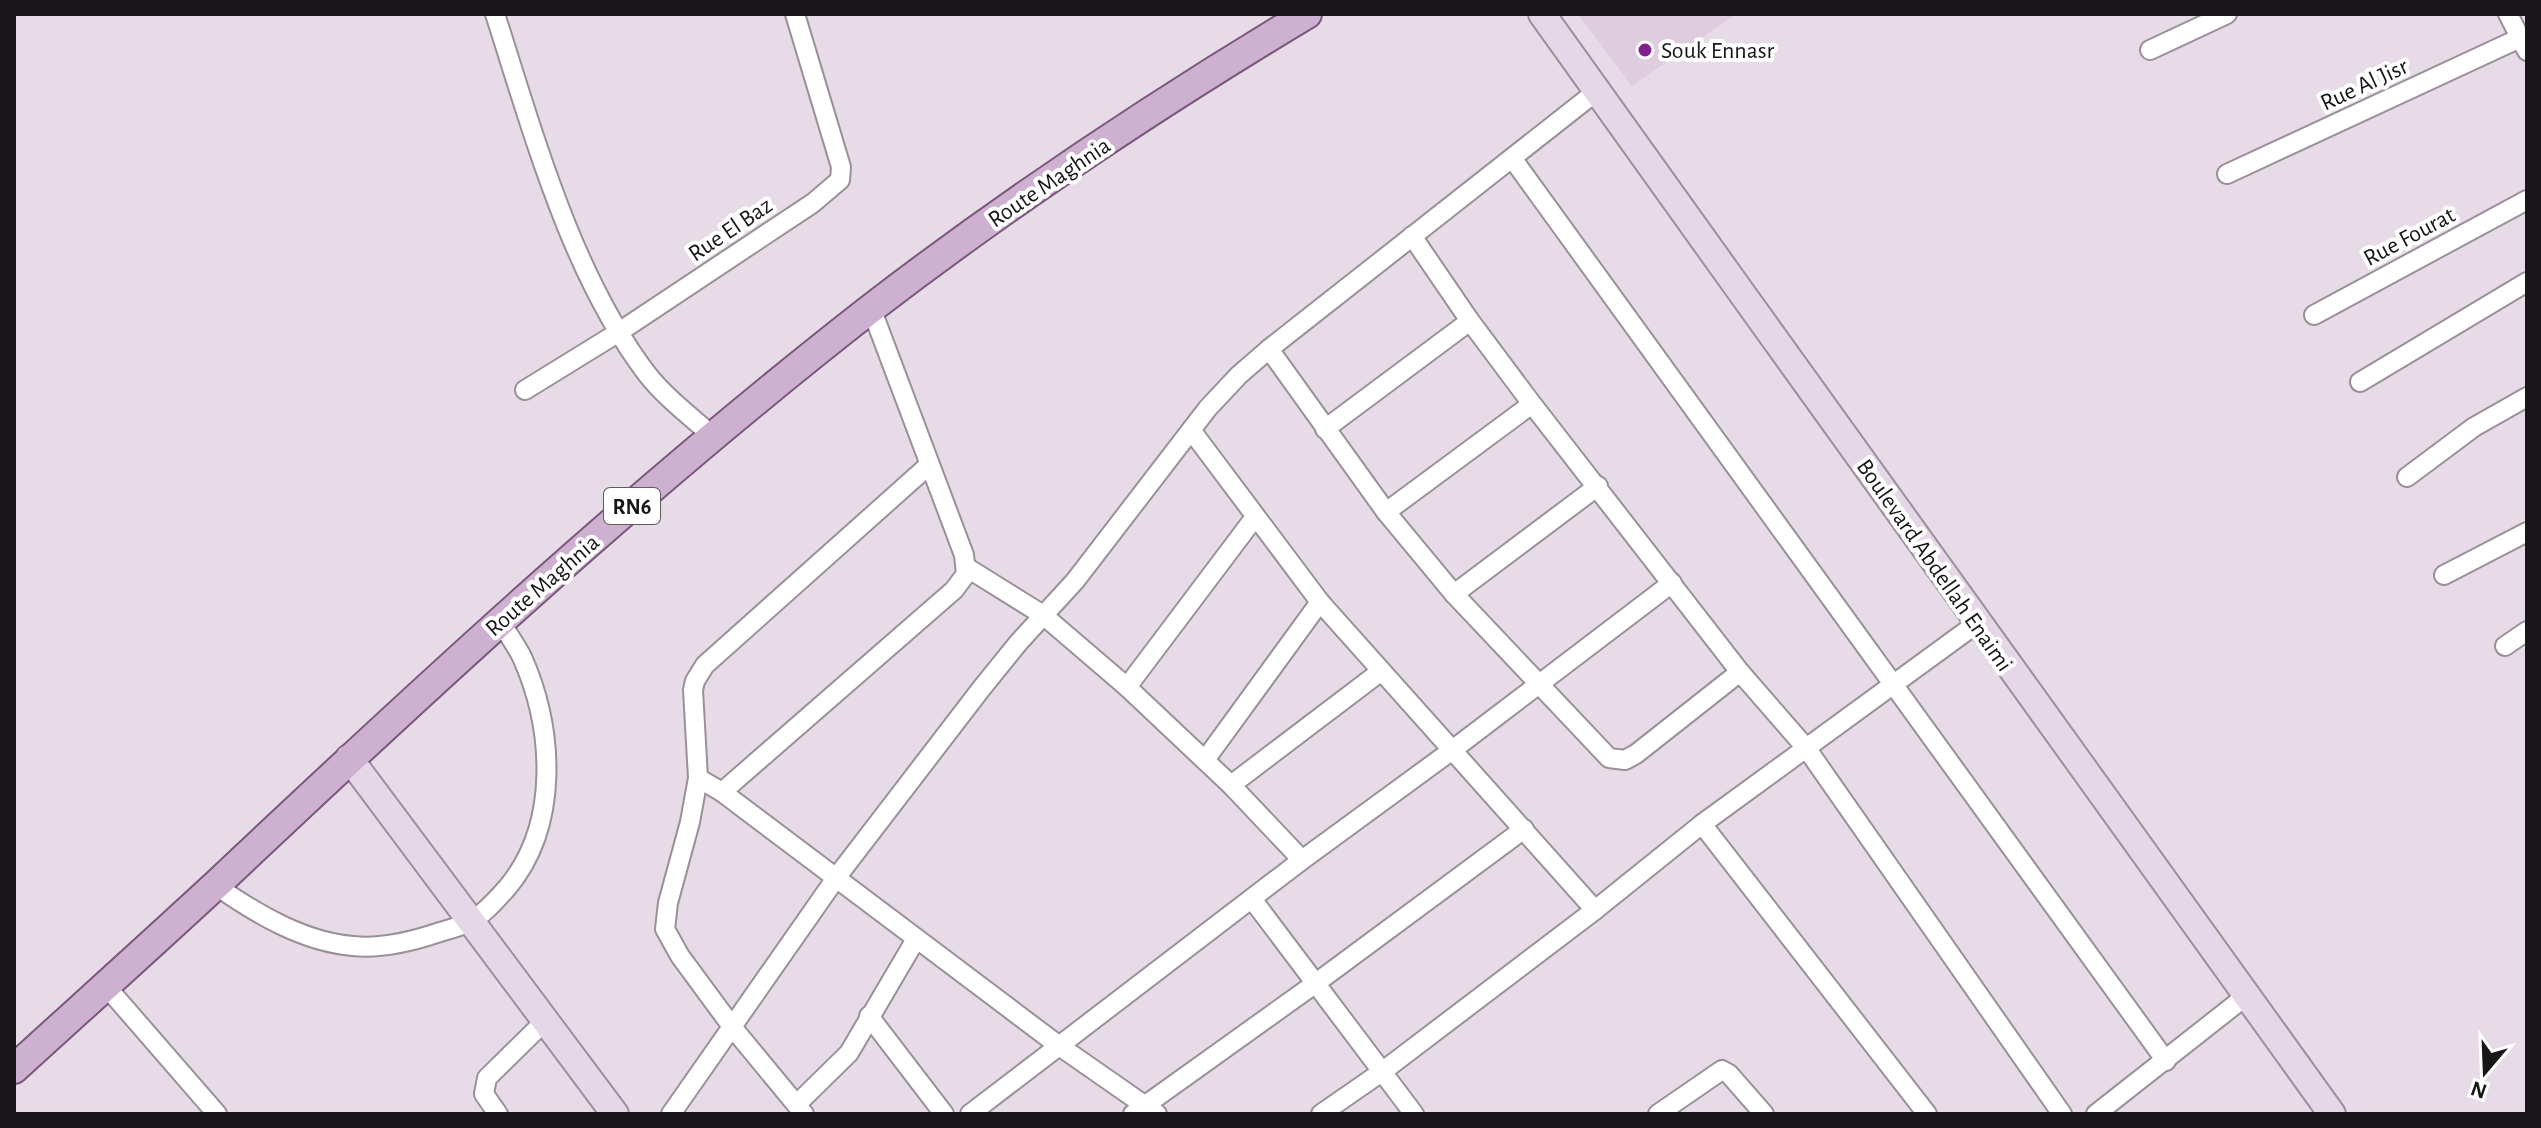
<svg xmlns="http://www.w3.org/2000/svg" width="2541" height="1128" font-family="'Alegreya Sans',sans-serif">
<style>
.built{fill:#ddcdde}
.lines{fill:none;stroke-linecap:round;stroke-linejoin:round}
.street-casing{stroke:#9a909a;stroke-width:22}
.secondary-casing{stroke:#9a909a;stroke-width:30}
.primary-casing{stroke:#79587c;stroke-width:32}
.street{stroke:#fff;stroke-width:18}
.secondary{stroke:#e6d7e8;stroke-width:26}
.primary{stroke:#ceb0d0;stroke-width:28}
.poi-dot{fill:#83218c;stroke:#fff;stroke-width:3}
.labels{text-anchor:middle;stroke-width:8;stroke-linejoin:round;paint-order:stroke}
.shield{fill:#fff;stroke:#5e5c5f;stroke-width:2}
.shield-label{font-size:22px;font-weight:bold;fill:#19161a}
.poi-label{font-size:24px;fill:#19161a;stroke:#fff;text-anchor:start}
.street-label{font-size:24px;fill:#19161a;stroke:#fff}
</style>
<rect width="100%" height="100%" fill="#e6dbe6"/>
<polygon class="built" points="1578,14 1736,14 1632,86"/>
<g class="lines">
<defs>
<g id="street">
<path d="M 495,14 C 533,132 571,274 647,374 C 665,397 691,417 714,437"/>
<polyline points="2508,14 2527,51"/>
<polyline points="2150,50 2227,14"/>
<polyline points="1512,158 2166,1061"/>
<polyline points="2227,174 2520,38"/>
<polyline points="1412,236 1470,321 1532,404 1740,672 1807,749 2062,1114"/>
<polyline points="2314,315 2527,200"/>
<polyline points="1269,349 1386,512 1454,594 1609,758 1625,760 1636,754 1740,672"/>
<polyline points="2360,382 2527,282"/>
<polyline points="525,390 619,332 813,203 840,180 841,167 795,14"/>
<polyline points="1325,429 1470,321"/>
<polyline points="1191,430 1320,602 1595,910"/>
<polyline points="2407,477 2474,427 2527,397"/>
<polyline points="1386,512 1532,404"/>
<polyline points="966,567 1043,615 1127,687 1231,785 1302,860"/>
<polyline points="2444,575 2527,532"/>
<polyline points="1454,594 1598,486"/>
<polyline points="2505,646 2527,631"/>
<polyline points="1127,687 1255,517"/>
<polyline points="1205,760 1320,602"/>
<polyline points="698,778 722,792 1058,1045 1157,1114"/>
<polyline points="1231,785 1380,672"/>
<polyline points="722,792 954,590 966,574 964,555 871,308"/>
<polyline points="1702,824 1927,1114"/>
<path d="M 215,885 C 255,913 303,942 353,946 C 381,949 410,942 437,933 C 448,929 461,927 471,921 C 484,914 497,899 507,888 C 560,825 554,729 522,657 C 516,645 507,633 500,621"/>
<polyline points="1252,899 1414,1114"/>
<polyline points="105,985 217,1114"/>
<polyline points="869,1016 944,1114"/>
<polyline points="797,1104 849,1053 916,939"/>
<polyline points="498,1114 484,1094 487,1078 546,1020"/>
<polyline points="671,1114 836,878 981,689 1019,642 1075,581 1208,408 1239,375 1269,349 1597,91"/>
<polyline points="804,1114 733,1028 680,956 665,929 668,903 690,822 698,778 693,690 695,681 705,665 929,465"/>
<polyline points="970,1114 1302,860 1451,751 1672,583"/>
<polyline points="1133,1114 1316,983 1524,829"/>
<polyline points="1321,1114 1383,1071 1595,910 1702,824 1976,624"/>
<polyline points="1658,1114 1722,1070 1729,1074 1764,1114"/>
<polyline points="2096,1114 2246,996"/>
</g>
<g id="secondary">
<path d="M 1542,14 C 1805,381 2067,749 2332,1114"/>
<polyline points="349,758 615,1114"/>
</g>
<path id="primary" d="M 14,1069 C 82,1007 151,945 219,882 C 429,684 641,488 869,310 C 1008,203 1157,104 1307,14"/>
</defs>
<use href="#street" class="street-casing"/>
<use href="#secondary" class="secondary-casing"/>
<use href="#primary" class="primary-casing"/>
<use href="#street" class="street"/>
<use href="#secondary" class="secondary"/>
<use href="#primary" class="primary"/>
</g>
<circle class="poi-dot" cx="1645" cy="50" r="8"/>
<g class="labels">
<rect class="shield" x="604" y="488" width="56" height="36" rx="6"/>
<g class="shield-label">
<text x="632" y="514">RN6</text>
</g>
<g class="poi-label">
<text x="1661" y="58">Souk Ennasr</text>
</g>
<g class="street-label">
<text transform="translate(2364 84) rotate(-25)" y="8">Rue Al Jisr</text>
<text transform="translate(1049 182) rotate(-34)" y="8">Route Maghnia</text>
<text transform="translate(730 229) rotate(-34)" y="8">Rue El Baz</text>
<text transform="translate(2409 236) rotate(-28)" y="8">Rue Fourat</text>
<text transform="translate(1935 565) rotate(55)" y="8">Boulevard Abdellah Enaimi</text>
<text transform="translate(542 585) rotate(-41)" y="8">Route Maghnia</text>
</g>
</g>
<rect width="2541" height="1128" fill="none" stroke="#19161a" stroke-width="32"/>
<g transform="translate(2485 1072) rotate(199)" stroke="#ffffff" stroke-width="6" paint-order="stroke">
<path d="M0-6L14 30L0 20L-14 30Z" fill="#19161a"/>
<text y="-12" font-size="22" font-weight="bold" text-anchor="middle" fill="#19161a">N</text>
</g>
</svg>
